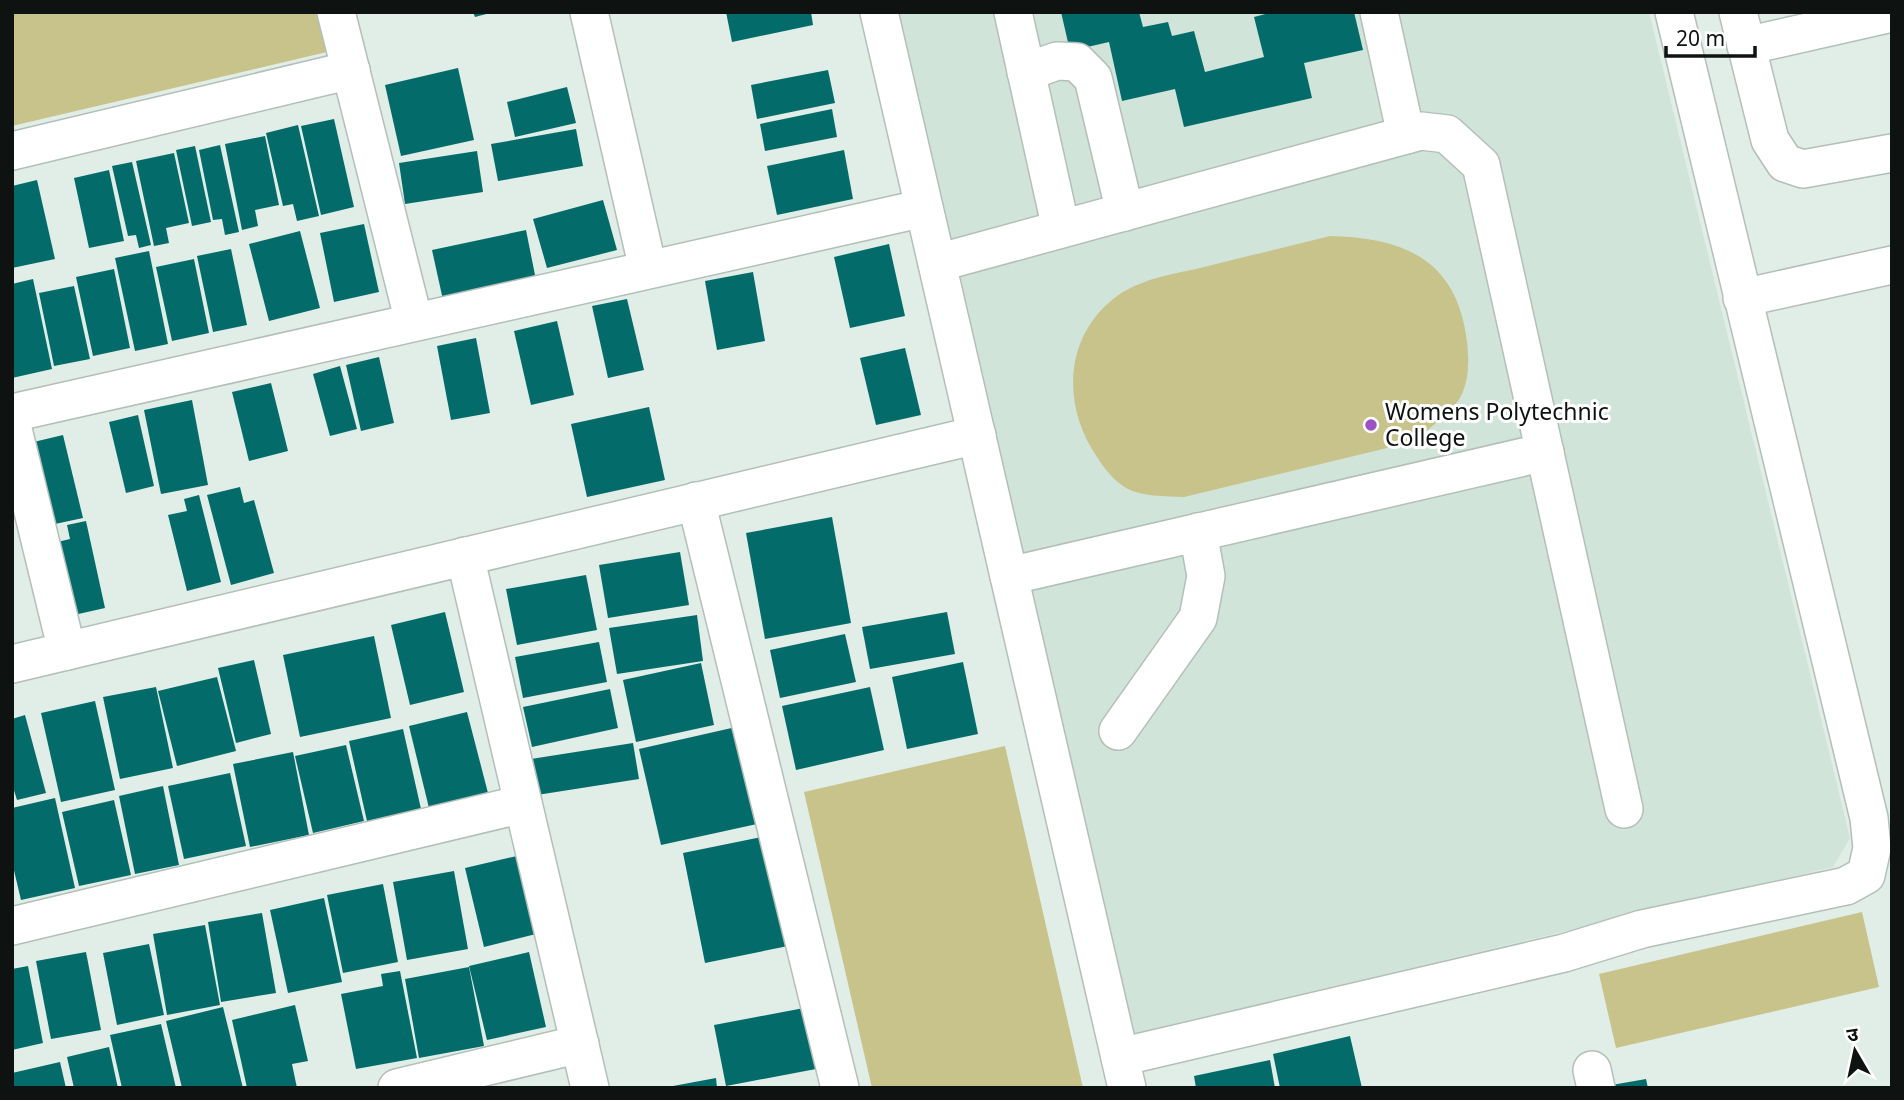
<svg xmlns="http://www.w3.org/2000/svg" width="1904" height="1100" font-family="'Noto Sans','Noto Sans Devanagari',sans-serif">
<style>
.built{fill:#d0e4da}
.green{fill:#c7c38b}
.building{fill:#036c6a}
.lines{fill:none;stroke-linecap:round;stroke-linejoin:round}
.minor-casing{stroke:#b3bfb8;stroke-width:40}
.minor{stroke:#fff;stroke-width:37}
.poi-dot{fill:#9c52c5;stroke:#fff;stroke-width:2.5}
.labels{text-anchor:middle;stroke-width:6;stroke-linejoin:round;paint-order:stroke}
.poi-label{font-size:23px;fill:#0e1210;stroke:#fff;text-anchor:start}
</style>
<rect width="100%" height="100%" fill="#e1eee7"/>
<polygon class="built" points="899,12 1649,12 1850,838 1833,867 1131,1035"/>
<g class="green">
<polygon points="12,12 317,12 327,52 12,126"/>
<path d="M 1330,236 C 1401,238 1454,257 1466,335 C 1469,354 1470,376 1462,394 C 1453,413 1428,429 1412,442 L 1184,497 C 1165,496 1142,497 1126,488 C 1114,481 1104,468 1097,457 C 1060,403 1064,330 1123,292 C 1146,278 1174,274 1200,268 C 1243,257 1286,247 1330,236 Z"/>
<polygon points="1005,746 1083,1088 872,1088 804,792"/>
<polygon points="1862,912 1879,987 1616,1048 1599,974"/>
</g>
<g class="building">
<polygon points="473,12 490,12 490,13 475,17"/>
<polygon points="726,12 811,12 813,25 732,42"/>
<polygon points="1061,12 1139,12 1143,27 1168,22 1172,36 1194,31 1205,72 1264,57 1254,17 1273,12 1354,12 1363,50 1304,63 1312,98 1184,127 1175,89 1122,101 1109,42 1070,51"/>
<polygon points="458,68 474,140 401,156 385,85"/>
<polygon points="828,70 835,103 757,119 751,85"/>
<polygon points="567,87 576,123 515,137 507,102"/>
<polygon points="832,109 837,137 765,151 760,124"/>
<polygon points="334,119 354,207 321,215 301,126"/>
<polygon points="298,125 319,216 297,221 293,204 283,206 266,133"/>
<polygon points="576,129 583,166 498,181 491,144"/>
<polygon points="265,136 279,205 255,210 258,226 242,230 225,144"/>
<polygon points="220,145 239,232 225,235 222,219 213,220 199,150"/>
<polygon points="195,146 211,222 192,226 176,150"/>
<polygon points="844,150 853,199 777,215 767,166"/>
<polygon points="477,151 483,192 405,204 399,163"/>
<polygon points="174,153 189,223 166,228 169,243 154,246 136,161"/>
<polygon points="132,162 151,245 139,248 136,235 128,236 112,166"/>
<polygon points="109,170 124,241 89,248 74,178"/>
<polygon points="37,180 55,259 12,268 12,186"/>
<polygon points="603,200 617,250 547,268 533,219"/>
<polygon points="364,224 379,292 334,302 320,233"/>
<polygon points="526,230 536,280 443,300 432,250"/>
<polygon points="300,231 320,308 269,321 249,244"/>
<polygon points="889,244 905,316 850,328 834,257"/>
<polygon points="231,249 247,325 213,332 197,256"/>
<polygon points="149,251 168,344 135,351 115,258"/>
<polygon points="194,259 209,333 172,341 156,267"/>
<polygon points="114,269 130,348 93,356 76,277"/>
<polygon points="753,272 765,341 717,350 705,281"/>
<polygon points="33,279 52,369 12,378 12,284"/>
<polygon points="74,286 90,359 54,366 39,293"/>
<polygon points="627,299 644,370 608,378 592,306"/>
<polygon points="557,321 574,395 531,405 514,331"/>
<polygon points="476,338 490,413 451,420 437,346"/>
<polygon points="905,348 921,415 876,425 860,358"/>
<polygon points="379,357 394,423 361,431 346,365"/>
<polygon points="340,366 357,429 330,436 313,374"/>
<polygon points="271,383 288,451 249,461 232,392"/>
<polygon points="192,400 208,485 161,494 144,410"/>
<polygon points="649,407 665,480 587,497 571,424"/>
<polygon points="138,415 154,486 126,493 109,422"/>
<polygon points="63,435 83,518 41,527 21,445"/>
<polygon points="240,487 244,503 254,500 274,573 231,585 207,495"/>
<polygon points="199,495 221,582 187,591 168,515 187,511 184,499"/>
<polygon points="832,517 851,623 765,639 746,533"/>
<polygon points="86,521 105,608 65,617 49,544 70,539 67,525"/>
<polygon points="680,552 689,605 608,618 599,565"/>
<polygon points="586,575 597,630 517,645 506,589"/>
<polygon points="445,612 464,692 410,705 391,625"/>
<polygon points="947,612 955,654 870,669 862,627"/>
<polygon points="697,615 703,661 617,674 609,628"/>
<polygon points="845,634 856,682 780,698 770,650"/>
<polygon points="374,636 391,718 300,737 283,655"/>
<polygon points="599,642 607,682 523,698 515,657"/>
<polygon points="254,660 271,734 236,743 218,668"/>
<polygon points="963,662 978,734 907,749 892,677"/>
<polygon points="701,663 714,725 636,742 623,680"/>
<polygon points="217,677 236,751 177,766 158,691"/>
<polygon points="156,687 173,768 120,779 103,697"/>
<polygon points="870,687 884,750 796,770 782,706"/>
<polygon points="610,689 618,728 532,747 523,707"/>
<polygon points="95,701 115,790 61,802 41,713"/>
<polygon points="467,712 488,793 429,808 409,726"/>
<polygon points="25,715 46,793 17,800 12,784 12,719"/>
<polygon points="736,727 757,824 661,845 639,749"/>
<polygon points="403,729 421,809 367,821 349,741"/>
<polygon points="633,743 639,779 537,795 531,759"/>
<polygon points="346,745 364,821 313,833 295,756"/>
<polygon points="293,752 309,835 250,847 233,764"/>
<polygon points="230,773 246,846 184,859 168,786"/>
<polygon points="163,786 179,865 135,874 119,796"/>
<polygon points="55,798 75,888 21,900 12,862 12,808"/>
<polygon points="114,800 131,875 79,886 62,812"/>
<polygon points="766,836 788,946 705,963 683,853"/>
<polygon points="517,856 536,934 484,947 465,868"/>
<polygon points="454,871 468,949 407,960 393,882"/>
<polygon points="383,884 398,962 343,973 327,895"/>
<polygon points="324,898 342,982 288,993 270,910"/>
<polygon points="262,913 276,993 221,1002 208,922"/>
<polygon points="205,925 220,1005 167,1015 153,934"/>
<polygon points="149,944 164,1015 117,1025 103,953"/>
<polygon points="86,952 101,1030 51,1039 36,961"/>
<polygon points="529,952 546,1027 487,1040 469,966"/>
<polygon points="28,966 43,1043 12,1050 12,969"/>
<polygon points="469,967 484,1046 419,1058 405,979"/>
<polygon points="400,971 417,1058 356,1069 341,994 383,986 381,974"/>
<polygon points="295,1005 308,1061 292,1064 297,1088 247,1088 232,1020"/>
<polygon points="223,1007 243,1088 182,1088 166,1021"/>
<polygon points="804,1008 816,1069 726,1086 714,1025"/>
<polygon points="161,1024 176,1088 122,1088 110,1035"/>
<polygon points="1350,1036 1362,1088 1280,1088 1273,1054"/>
<polygon points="109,1047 118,1088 74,1088 67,1057"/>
<polygon points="1270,1060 1275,1088 1196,1088 1194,1076"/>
<polygon points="60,1062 66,1088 12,1088 12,1073"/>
<polygon points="716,1078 717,1088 673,1088 673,1086"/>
<polygon points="1646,1079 1648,1088 1606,1088 1606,1086"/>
</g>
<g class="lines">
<defs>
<g id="minor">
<polyline points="336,12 414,322"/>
<polyline points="589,12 648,269"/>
<polyline points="879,12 1127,1088"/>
<polyline points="1013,12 1061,229"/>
<polyline points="1379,12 1406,135"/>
<polyline points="1738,12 1770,140 1785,163 1803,169 1892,153"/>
<polyline points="1746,46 1892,13"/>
<polyline points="1026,72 1057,61 1077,62 1093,78 1125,212"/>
<polyline points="12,151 351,70"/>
<polyline points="937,263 1421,131 1447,134 1481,165 1624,809"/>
<polyline points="1742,298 1892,265"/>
<polyline points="12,413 924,208"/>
<polyline points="12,425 67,651"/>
<polyline points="696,501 840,1088"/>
<polyline points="465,556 590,1088"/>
<polyline points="1009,576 1545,452"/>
<polyline points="12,664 977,435"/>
<polyline points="1118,731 1198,618 1206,576 1198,532"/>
<polyline points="12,926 523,804"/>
<polyline points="1120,1057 1564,953 1642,929 1846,886 1866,875 1872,848 1869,818 1674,12"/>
<polyline points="1592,1070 1596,1088"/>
<polyline points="397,1088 580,1044"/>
</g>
</defs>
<use href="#minor" class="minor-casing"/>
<use href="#minor" class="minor"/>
</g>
<circle class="poi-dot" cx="1371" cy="425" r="7"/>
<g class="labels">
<g class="poi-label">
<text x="1385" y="420">Womens Polytechnic<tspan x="1385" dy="26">College</tspan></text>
</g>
</g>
<rect width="1904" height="1100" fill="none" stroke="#0e1210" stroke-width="28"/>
<g transform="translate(1855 1051) rotate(351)" stroke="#ffffff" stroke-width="5" paint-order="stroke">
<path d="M0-5L12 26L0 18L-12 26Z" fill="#0e1210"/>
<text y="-10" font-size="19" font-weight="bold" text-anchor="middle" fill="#0e1210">उ</text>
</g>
<path d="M1666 46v10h89v-10" fill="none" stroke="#0e1210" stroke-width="3.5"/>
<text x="1676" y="46" font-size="21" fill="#0e1210" stroke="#ffffff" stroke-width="5" paint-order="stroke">20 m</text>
</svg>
